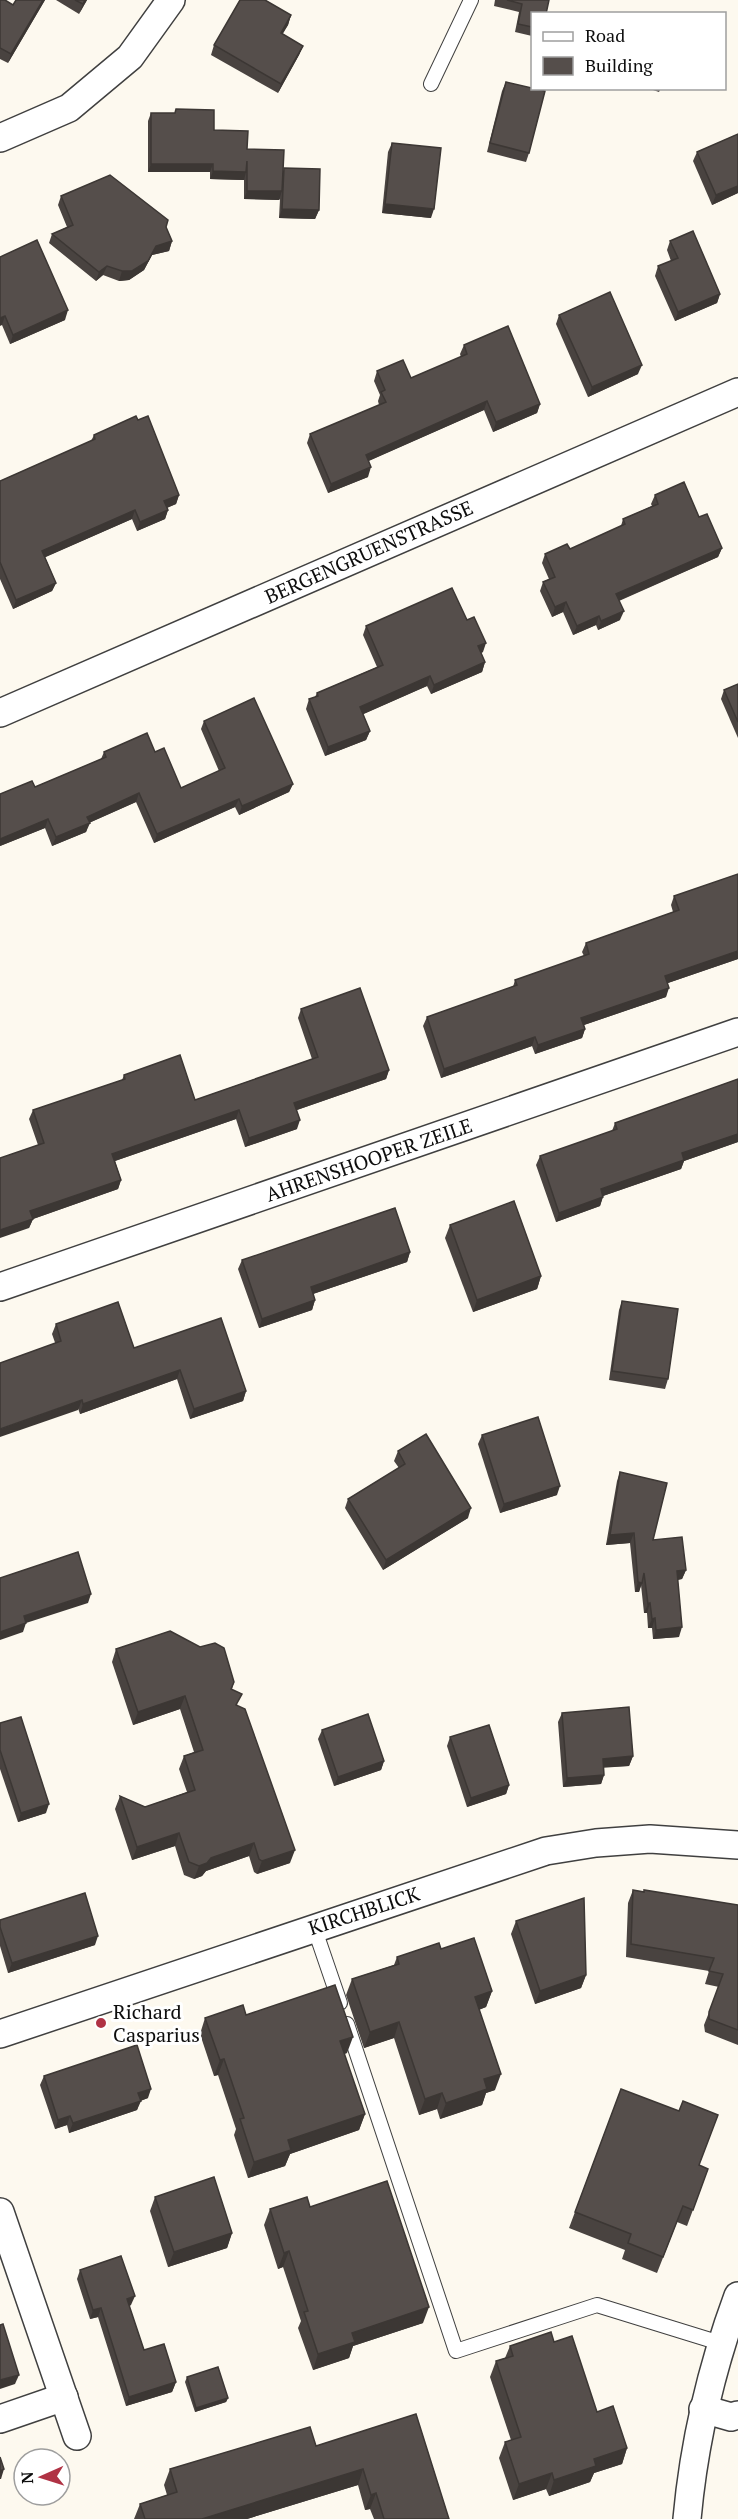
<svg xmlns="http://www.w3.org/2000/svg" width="738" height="2519" font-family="'PT Serif',serif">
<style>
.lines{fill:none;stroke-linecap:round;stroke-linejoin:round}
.service-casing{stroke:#404040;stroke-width:16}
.minor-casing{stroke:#404040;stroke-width:30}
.service{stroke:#fff;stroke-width:14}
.minor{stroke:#fff;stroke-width:27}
.wall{fill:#494340}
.shaded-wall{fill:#3c3734}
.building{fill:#554e4b;stroke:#3c3734;stroke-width:1.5}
.poi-dot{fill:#b03244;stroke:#fff;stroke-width:2}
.labels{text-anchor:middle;stroke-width:6;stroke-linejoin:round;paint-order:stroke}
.street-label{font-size:20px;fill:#0d0d0d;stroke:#fff}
.poi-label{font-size:20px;fill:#0d0d0d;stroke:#fff;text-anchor:start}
</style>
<rect width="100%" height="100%" fill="#fdf9ef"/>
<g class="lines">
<defs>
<g id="service">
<polyline points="431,84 471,0"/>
<polyline points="314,1927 340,2003"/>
<polyline points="347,2024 456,2351 597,2305 720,2343"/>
</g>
<g id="minor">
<polyline points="0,138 69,108 130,57 171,0"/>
<polyline points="0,713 738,392"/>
<polyline points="0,1287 738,1032"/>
<polyline points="0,2034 546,1851 596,1843 650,1839 738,1845"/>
<polyline points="0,2212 77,2436"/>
<polyline points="703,2409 731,2417 738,2415"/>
<polyline points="0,2419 64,2397"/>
<path d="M 687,2519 C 694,2442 711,2369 738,2296"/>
</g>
</defs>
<use href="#service" class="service-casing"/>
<use href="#minor" class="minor-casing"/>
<use href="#service" class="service"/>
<use href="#minor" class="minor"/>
</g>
<g class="wall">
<polygon points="0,0 13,5 16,0 45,0 8,63 0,59"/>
<polygon points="56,0 87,0 79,14"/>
<polygon points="495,0 549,0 532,14 532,36 515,32 519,12 494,6"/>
<polygon points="291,15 288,25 282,34 303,46 299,55 278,93 211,55 214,45"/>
<polygon points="506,82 529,153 526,162 487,152 502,91"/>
<polygon points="647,88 661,88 659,92"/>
<polygon points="151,113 214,130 283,170 319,210 315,219 279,218 280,199 279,200 244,199 244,179 244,180 210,179 210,172 148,172 148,121"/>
<polygon points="738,134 738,193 712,205 693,161 697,152"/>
<polygon points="392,143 431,218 382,213 388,152"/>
<polygon points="61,196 166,227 172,241 169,251 152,255 144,270 129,280 119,281 103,275 96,281 49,243 52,234 67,227 58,205"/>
<polygon points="670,241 720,294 717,303 675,321 655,276 658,266 671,261 667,250"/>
<polygon points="0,257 65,320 10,344 2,325"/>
<polygon points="559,315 638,374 588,397 556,324"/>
<polygon points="464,345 540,404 537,413 493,432 484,410 368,461 368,477 328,493 307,443 310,434 379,405 378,401 380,395 374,381 377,371 411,378 461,357 460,354"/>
<polygon points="94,435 179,495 176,504 167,508 168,510 165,519 137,531 132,519 45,557 56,583 52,591 13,609 0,579 0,481 91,441"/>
<polygon points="655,495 699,517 722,548 718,557 619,601 620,620 598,630 596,625 573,635 563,612 552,617 540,591 543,582 549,579 542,563 545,554 570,549 621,526 623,519 652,506 651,504"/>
<polygon points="467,620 483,652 481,653 485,662 482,672 431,694 427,686 363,714 370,731 366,740 325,756 306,709 309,699 315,697 317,693 377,667 363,635 366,626"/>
<polygon points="738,684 738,738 721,699 724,690"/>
<polygon points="204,721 293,784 289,792 239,815 235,807 154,843 136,802 89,823 86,832 52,846 45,828 0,846 0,794 35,787 101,759 104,752 155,752 181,788 219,771 201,729"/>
<polygon points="674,896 738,959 668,983 666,997 584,1025 585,1029 582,1038 535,1054 532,1046 441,1078 423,1026 427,1017 513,987 515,980 584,956 582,952 586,943 673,912 671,905"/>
<polygon points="301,1009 389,1070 386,1079 297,1110 297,1129 245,1147 236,1119 115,1161 121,1180 118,1189 33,1219 29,1228 38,1145 29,1119 33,1110 122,1080 124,1075 195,1100 312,1059 298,1018"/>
<polygon points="738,1079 738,1142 684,1161 681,1169 603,1196 600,1206 556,1222 536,1165 540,1156 612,1131 615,1123"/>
<polygon points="450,1225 541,1276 537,1289 473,1312 445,1238"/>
<polygon points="410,1252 407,1262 313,1294 315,1300 312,1310 259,1328 238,1269 242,1260"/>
<polygon points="622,1301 668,1379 665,1389 609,1380 619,1310"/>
<polygon points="56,1324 134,1348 246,1391 243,1401 190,1419 177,1379 80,1414 52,1334"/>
<polygon points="482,1435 557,1495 500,1513 478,1444"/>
<polygon points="398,1451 468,1518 383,1570 345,1508 348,1499 399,1468 394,1461"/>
<polygon points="620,1472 653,1540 686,1570 682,1579 678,1580 679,1637 653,1639 652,1628 648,1628 647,1613 644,1613 641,1585 639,1592 635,1592 630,1543 606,1545 617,1481"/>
<polygon points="116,1649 234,1682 232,1689 290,1863 257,1874 254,1872 249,1856 206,1871 202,1876 194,1879 184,1875 175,1846 132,1860 115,1809 120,1796 145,1807 187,1792 179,1769 184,1756 194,1752 180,1709 133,1725 112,1662"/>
<polygon points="562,1713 633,1756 629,1766 604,1767 604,1775 601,1784 563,1787 558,1722"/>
<polygon points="0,1723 46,1813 18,1822 0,1769"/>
<polygon points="322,1730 384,1761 381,1770 334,1786 318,1739"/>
<polygon points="450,1737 509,1785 506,1794 467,1807 447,1746"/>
<polygon points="633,1890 738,1905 738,2045 705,2032 704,2025 719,1987 705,1984 709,1971 626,1957 628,1903"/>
<polygon points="0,1920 95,1945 8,1973 0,1946"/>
<polygon points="516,1921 586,1975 581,1988 535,2004 511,1934"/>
<polygon points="441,1949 492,1991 486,2007 479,2010 495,2090 486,2093 482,2105 440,2119 437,2109 419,2115 394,2038 364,2048 346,1995 352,1979 394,1965 397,1957"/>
<polygon points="246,2015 347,2053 344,2054 365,2114 359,2130 290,2154 285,2166 248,2178 234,2135 236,2129 218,2075 214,2076 200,2034 205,2018"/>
<polygon points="44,2076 148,2098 140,2101 137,2110 69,2133 67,2125 55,2129 40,2085"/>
<polygon points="621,2089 699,2166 708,2169 687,2226 677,2222 657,2273 622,2259 625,2250 569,2228"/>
<polygon points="155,2197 232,2233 227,2248 168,2267 150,2211"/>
<polygon points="310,2207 423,2323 353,2346 349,2358 313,2370 298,2328 301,2321 283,2267 278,2269 264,2225 270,2209"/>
<polygon points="80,2270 131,2305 129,2306 144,2350 176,2382 172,2392 126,2406 98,2317 90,2319 77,2279"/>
<polygon points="554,2342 597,2412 627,2448 622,2464 594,2473 590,2482 549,2496 546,2489 513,2500 499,2458 505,2442 511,2440 490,2377 496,2361 505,2358 510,2346"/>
<polygon points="187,2377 228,2398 226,2402 195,2412 185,2382"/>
<polygon points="416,2414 449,2519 374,2519 370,2509 365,2510 358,2485 247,2519 134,2519 140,2504 167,2495 164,2485 170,2469 316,2446"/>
</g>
<g class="shaded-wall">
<polygon points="43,0 45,0 8,63 11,54"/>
<polygon points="85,0 87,0 79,14 83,4"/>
<polygon points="291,15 288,25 278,42 281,33"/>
<polygon points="303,46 299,55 278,93 281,84"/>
<polygon points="151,164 213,164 210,172 148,172"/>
<polygon points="213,171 246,172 244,180 210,179"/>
<polygon points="738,186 738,193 712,205 716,195"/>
<polygon points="247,191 282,191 279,200 244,199"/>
<polygon points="385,204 434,209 431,218 382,213"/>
<polygon points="282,209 319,210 315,219 279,218"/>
<polygon points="172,241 169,251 152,255 144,270 129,280 119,281 122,271 156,246"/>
<polygon points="107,266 103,275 96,281 99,272"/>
<polygon points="720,294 717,303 675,321 678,312"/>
<polygon points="68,310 65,320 10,344 13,335"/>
<polygon points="5,316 2,325 0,326 0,318"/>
<polygon points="642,365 638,374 588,397 592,387"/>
<polygon points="487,401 484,410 362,464 366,455"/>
<polygon points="540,404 537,413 493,432 496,422"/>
<polygon points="371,467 368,477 328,493 331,484"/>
<polygon points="179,495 176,504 161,510 164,501"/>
<polygon points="135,510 132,519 39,560 42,551"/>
<polygon points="168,510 165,519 137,531 140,522"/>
<polygon points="722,548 718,557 613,603 616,594"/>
<polygon points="56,583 52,591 13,609 16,600"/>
<polygon points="566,602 563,612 552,617 555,607"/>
<polygon points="624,611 620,620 598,630 601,621"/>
<polygon points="599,616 596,625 573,635 577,626"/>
<polygon points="486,643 483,652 475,655 478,646"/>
<polygon points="485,662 482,672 431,694 434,685"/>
<polygon points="430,676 427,686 357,717 360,707"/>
<polygon points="370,731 366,740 325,756 328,747"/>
<polygon points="293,784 289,792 239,815 242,806"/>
<polygon points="139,793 136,802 84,825 87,817"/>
<polygon points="239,799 235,807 154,843 157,834"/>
<polygon points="48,819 45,828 0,846 0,839"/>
<polygon points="90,823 86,832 52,846 56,837"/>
<polygon points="738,951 738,959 662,985 665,976"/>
<polygon points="669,988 666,997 578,1027 581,1018"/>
<polygon points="585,1029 582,1038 535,1054 538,1045"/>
<polygon points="535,1037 532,1046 441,1078 444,1069"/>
<polygon points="389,1070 386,1079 291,1112 294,1103"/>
<polygon points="239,1110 236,1119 109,1163 112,1154"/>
<polygon points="300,1120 297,1129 245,1147 249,1138"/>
<polygon points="738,1134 738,1142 684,1161 681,1169 597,1198 601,1189 682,1153"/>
<polygon points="121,1180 118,1189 33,1219 29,1228 0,1238 0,1230 30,1211"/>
<polygon points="603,1197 600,1206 556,1222 559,1213"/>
<polygon points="410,1252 407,1262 307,1296 311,1287"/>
<polygon points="541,1276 537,1289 473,1312 477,1300"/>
<polygon points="315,1300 312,1310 259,1328 262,1319"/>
<polygon points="180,1370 177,1379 80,1414 83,1404"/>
<polygon points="246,1391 243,1401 190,1419 194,1409"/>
<polygon points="82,1400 78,1410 0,1437 0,1429"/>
<polygon points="560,1486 557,1495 500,1513 504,1504"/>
<polygon points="471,1508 468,1518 383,1570 386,1560"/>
<polygon points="634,1533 630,1543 606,1545 610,1535"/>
<polygon points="686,1570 682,1579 674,1580 677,1571"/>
<polygon points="638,1582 642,1583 639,1592 635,1592"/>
<polygon points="91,1594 88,1603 26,1623 23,1632 0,1640 0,1632 24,1616"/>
<polygon points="650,1603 647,1613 644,1613 648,1604"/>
<polygon points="655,1618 652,1628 648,1628 652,1619"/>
<polygon points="682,1627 679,1637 653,1639 656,1630"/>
<polygon points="185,1696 180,1709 133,1725 138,1712"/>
<polygon points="633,1756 629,1766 600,1768 603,1759"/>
<polygon points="384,1761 381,1770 334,1786 338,1777"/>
<polygon points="604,1775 601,1784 563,1787 567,1778"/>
<polygon points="509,1785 506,1794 467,1807 471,1798"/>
<polygon points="49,1804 46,1813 18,1822 21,1813"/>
<polygon points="179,1833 175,1846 132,1860 137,1847"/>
<polygon points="254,1843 249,1856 206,1871 202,1876 194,1879 199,1866 211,1858"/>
<polygon points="295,1850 290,1863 257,1874 262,1861"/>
<polygon points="98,1936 95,1945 8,1973 12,1963"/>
<polygon points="586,1975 581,1988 535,2004 540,1991"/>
<polygon points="492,1991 486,2007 469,2013 475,1997"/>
<polygon points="399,2022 394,2038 364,2048 370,2032"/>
<polygon points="353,2037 347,2053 334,2057 340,2041"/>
<polygon points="224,2059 218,2075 214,2076 220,2060"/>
<polygon points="501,2074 495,2090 486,2093 482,2105 440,2119 446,2103 484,2079"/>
<polygon points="151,2089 148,2098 135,2103 138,2093"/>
<polygon points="442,2093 437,2109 419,2115 425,2099"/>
<polygon points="141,2101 137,2110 69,2133 73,2123"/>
<polygon points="365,2114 359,2130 290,2154 285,2166 248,2178 254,2162 288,2140"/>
<polygon points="70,2116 67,2125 55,2129 58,2120"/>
<polygon points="232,2233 227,2248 168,2267 174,2252"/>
<polygon points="289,2251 283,2267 278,2269 284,2253"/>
<polygon points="135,2296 131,2305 124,2308 127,2299"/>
<polygon points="429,2307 423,2323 353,2346 349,2358 313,2370 318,2354 352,2333"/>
<polygon points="101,2308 98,2317 90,2319 93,2310"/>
<polygon points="19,2375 15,2384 0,2389 0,2380"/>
<polygon points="176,2382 172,2392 126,2406 129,2397"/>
<polygon points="228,2398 226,2402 195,2412 196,2408"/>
<polygon points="627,2448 622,2464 594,2473 590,2482 549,2496 554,2480 594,2459"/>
<polygon points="4,2469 1,2479 0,2479 0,2471"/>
<polygon points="363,2469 358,2485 247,2519 202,2519"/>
<polygon points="552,2473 546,2489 513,2500 519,2484"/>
<polygon points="376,2493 370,2509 365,2510 371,2495"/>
</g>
<g class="building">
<polygon points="0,0 5,0 13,5 16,0 43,0 11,54 0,48"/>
<polygon points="75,0 85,0 83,4"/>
<polygon points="240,0 265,0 291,15 281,33 303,46 281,84 214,45"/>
<polygon points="507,0 549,0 546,14 532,14 532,27 518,24 522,4"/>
<polygon points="506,82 545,91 529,153 490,143"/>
<polygon points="176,109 214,110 214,130 248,131 247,149 284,150 282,191 247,191 247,161 246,172 213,171 213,164 151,164 151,113 175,113"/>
<polygon points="738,134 738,186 716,195 697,152"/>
<polygon points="392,143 441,148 434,209 385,204"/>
<polygon points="284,168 320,169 319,210 282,209"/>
<polygon points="110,175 168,220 166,227 172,241 156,246 148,261 132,271 122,271 107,266 99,272 52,234 73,225 61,196"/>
<polygon points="693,231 720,294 678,312 658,266 678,258 670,241"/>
<polygon points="37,240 68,310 13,335 5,316 0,318 0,257"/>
<polygon points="610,292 642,365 592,387 559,315"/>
<polygon points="508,326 540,404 496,422 487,401 366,455 371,467 331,484 310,434 386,402 381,392 385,390 377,371 403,360 411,378 467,354 464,345"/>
<polygon points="136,416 138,420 148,416 179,495 164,501 168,510 140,522 135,510 42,551 56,583 16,600 0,562 0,481 95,439 94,435"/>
<polygon points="684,482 699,517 707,514 722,548 616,594 624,611 601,621 599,616 577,626 566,602 555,607 543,582 555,577 545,554 567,544 570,549 625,524 623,519 658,504 655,495"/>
<polygon points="452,588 467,620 474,617 486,643 478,646 485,662 434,685 430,676 360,707 370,731 328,747 309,699 318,696 317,693 383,665 366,626"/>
<polygon points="738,684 738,722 724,690"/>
<polygon points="254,698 293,784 242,806 239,799 157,834 139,793 87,817 90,823 56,837 48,819 0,839 0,794 32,781 35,787 106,757 104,752 147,733 155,752 164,748 181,788 225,768 204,721"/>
<polygon points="738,874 738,951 665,976 669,988 581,1018 585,1029 538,1045 535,1037 444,1069 427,1017 517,985 515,980 589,954 586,943 679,910 674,896"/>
<polygon points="360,988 389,1070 294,1103 300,1120 249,1138 239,1110 112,1154 121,1180 30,1211 33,1219 0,1230 0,1158 44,1143 33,1110 125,1079 124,1075 180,1055 195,1100 318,1057 301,1009"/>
<polygon points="738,1079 738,1134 682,1153 684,1160 601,1189 603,1197 559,1213 540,1156 617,1129 615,1123"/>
<polygon points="514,1201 541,1276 477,1300 450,1225"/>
<polygon points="395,1208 410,1252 311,1287 315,1300 262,1319 242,1260"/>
<polygon points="622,1301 678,1309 668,1379 612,1371"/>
<polygon points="118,1302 134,1348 221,1318 246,1391 194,1409 180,1370 83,1404 82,1400 0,1429 0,1363 61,1341 56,1324"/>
<polygon points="538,1417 560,1486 504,1504 482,1435"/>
<polygon points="426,1434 471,1508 386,1560 348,1499 405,1464 398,1451"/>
<polygon points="620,1472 667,1483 653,1540 682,1537 686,1570 677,1571 682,1627 656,1630 655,1618 652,1619 650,1603 648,1604 644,1573 642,1583 638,1582 634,1533 610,1535"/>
<polygon points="78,1552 91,1594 24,1616 26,1623 0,1632 0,1578"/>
<polygon points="170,1631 200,1647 215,1643 224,1648 234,1682 231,1689 242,1694 236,1705 245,1709 295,1850 262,1861 259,1859 254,1843 211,1858 207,1863 199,1866 189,1862 179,1833 137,1847 120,1796 145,1807 195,1790 184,1756 203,1750 185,1696 138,1712 116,1649"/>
<polygon points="629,1707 633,1756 603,1759 604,1775 567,1778 562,1713"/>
<polygon points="368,1714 384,1761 338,1777 322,1730"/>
<polygon points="21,1717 49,1804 21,1813 0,1750 0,1723"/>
<polygon points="489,1725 509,1785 471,1798 450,1737"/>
<polygon points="633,1890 644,1892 644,1890 738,1905 738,2030 709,2019 709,2012 723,1974 709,1971 714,1958 631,1944"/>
<polygon points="85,1893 98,1936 12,1963 0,1927 0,1920"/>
<polygon points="584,1898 586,1975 540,1991 516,1921"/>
<polygon points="474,1938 492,1991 475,1997 501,2074 484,2079 487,2089 446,2103 442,2093 425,2099 399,2022 370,2032 352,1979 399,1964 397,1957 439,1943 441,1949"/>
<polygon points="335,1985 353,2037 340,2041 365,2114 288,2140 291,2150 254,2162 240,2119 244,2118 224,2059 220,2060 205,2018 243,2005 246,2015"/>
<polygon points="137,2045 151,2089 138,2093 141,2101 73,2123 70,2116 58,2120 44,2076"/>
<polygon points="621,2089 679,2111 683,2101 718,2115 699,2165 708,2169 693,2210 683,2206 663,2257 628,2243 631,2234 575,2212"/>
<polygon points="214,2177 232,2233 174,2252 155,2197"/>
<polygon points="387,2181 429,2307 352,2333 355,2342 318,2354 304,2312 308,2311 289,2251 284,2253 270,2209 307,2197 310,2207"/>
<polygon points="121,2256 135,2296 127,2299 144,2350 164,2344 176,2382 129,2397 101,2308 93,2310 80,2270"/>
<polygon points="3,2324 19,2375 0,2380 0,2325"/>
<polygon points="551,2332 554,2342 572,2336 597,2412 613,2406 627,2448 594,2459 596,2466 554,2480 552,2473 519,2484 505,2442 521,2437 496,2361 513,2356 510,2346"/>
<polygon points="218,2367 228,2398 196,2408 187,2377"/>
<polygon points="416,2414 449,2519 384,2519 376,2493 371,2495 363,2469 202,2519 145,2519 140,2504 177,2492 170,2469 310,2427 316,2446"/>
<polygon points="0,2457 4,2469 0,2471"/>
</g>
<circle class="poi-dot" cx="101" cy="2023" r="6"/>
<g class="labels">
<g class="street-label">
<text transform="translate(369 552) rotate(-24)" y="7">BERGENGRUENSTRASSE</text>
<text transform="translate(369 1160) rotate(-19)" y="7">AHRENSHOOPER ZEILE</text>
<text transform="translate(364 1911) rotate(-18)" y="7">KIRCHBLICK</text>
</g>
<g class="poi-label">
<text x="113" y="2019">Richard<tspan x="113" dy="23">Casparius</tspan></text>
</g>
</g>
<rect x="531" y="12" width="195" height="78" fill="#ffffff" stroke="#9e9e9e" stroke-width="1.5"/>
<rect x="543" y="32" width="30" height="9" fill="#ffffff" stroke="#9e9e9e" stroke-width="1.5"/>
<text x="585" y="42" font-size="18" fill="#0d0d0d">Road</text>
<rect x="543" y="57" width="30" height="18" fill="#554e4b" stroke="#9e9e9e" stroke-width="1.5"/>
<text x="585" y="72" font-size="18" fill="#0d0d0d">Building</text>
<g transform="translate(42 2477) rotate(267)"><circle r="28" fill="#ffffff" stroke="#9e9e9e" stroke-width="1.5"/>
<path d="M0-4.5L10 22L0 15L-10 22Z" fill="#b03244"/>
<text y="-9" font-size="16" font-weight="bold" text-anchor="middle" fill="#0d0d0d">N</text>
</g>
</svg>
